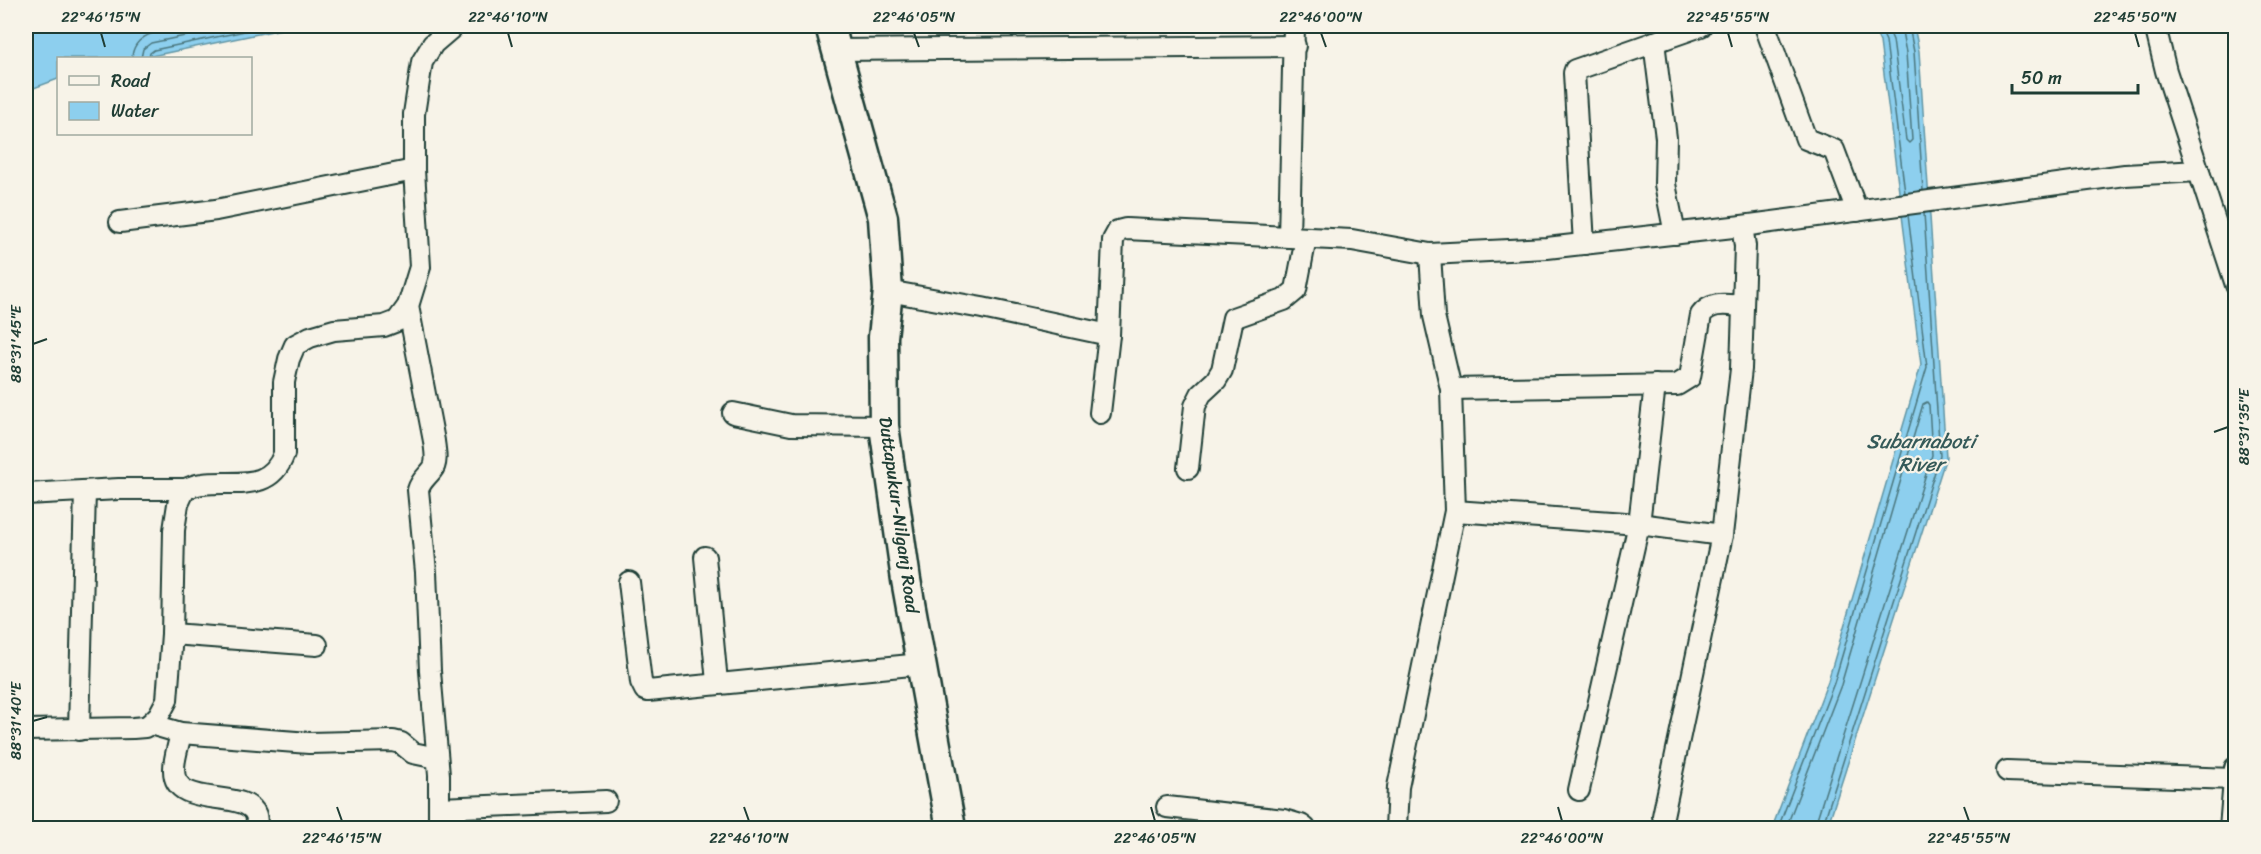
<svg xmlns="http://www.w3.org/2000/svg" width="2261" height="854" font-family="Sriracha,sans-serif">
<style>
.water{fill:#8dcfee;stroke:#6195a4;stroke-width:1.5}
.lines{fill:none;stroke-linecap:round;stroke-linejoin:round}
.shore{stroke:#4b777e;stroke-width:1.5}
.minor-casing{stroke:#1f3d34;stroke-width:24}
.secondary-casing{stroke:#1f3d34;stroke-width:33}
.minor{stroke:#f7f3e8;stroke-width:20}
.secondary{stroke:#f7f3e8;stroke-width:28}
.ticks{fill:none;stroke:#1f3d34;stroke-width:2}
.labels{text-anchor:middle;stroke-width:4.5;stroke-linejoin:round;paint-order:stroke}
.street-label{font-size:18px;fill:#1f3d34;stroke:#f7f3e8}
.water-label{font-size:20px;font-style:italic;fill:#355a59;stroke:#f7f3e8}
.neatline{fill:none;stroke:#1f3d34;stroke-width:2}
.ticks-label{font-size:15px;text-anchor:middle;fill:#1f3d34}
</style>
<rect width="100%" height="100%" fill="#f7f3e8"/>
<filter id="ink" filterUnits="userSpaceOnUse"><feTurbulence type="fractalNoise" baseFrequency=".0167" numOctaves="2"/><feDisplacementMap in="SourceGraphic" scale="12" xChannelSelector="R" yChannelSelector="G"/><feConvolveMatrix kernelMatrix="1 2 1 2 8 2 1 2 1" color-interpolation-filters="sRGB"/></filter>
<g filter="url(#ink)">
<g class="water">
<polygon points="26,26 297,26 142,58 58,58 58,79 26,91"/>
<polygon points="1872,26 1914,26 1919,51 1946,457 1827,828 1772,828 1828,681 1921,365 1880,42"/>
</g>
<g class="lines">
<g class="shore">
<polyline points="1879,26 1886,41 1905,193"/>
<polyline points="1887,26 1893,40 1906,140 1909,143 1912,140 1906,53 1901,26"/>
<polyline points="1909,26 1914,52 1923,191"/>
<path d="M 132,58 C 133,30 168,30 189,26"/>
<polyline points="141,58 143,49 151,43 233,26"/>
<polyline points="149,58 150,53 154,50 269,26"/>
<polyline points="1778,828 1834,683 1927,367 1908,215"/>
<polyline points="1786,828 1841,685 1923,404 1927,402 1929,405 1932,455 1814,828"/>
<polyline points="1822,828 1940,456 1924,213"/>
</g>
<defs>
<g id="minor">
<polyline points="1765,26 1806,139 1834,150 1857,211"/>
<polyline points="2155,26 2166,71 2236,285"/>
<polyline points="1654,42 1666,138 1665,184 1675,234"/>
<polyline points="838,50 1295,46"/>
<polyline points="120,222 216,210 414,170"/>
<polyline points="1289,237 1294,26"/>
<polyline points="1584,244 1574,73 1575,70 1701,26"/>
<polyline points="888,291 982,308 1109,335"/>
<path d="M 408,306 L 434,441 C 435,450 438,463 432,470 C 426,478 421,480 418,490 L 426,572 L 430,671 L 439,775 L 439,828"/>
<path d="M 1451,389 L 1677,385 L 1690,377 L 1701,315 C 1711,301 1727,305 1743,306"/>
<polyline points="733,413 791,425 884,426"/>
<polyline points="1100,413 1109,335 1113,240 1118,231 1126,229 1352,240 1430,254 1547,248 1742,226 2125,175 2199,171"/>
<polyline points="1188,468 1195,406 1201,394 1216,380 1222,370 1233,318 1284,300 1296,290 1306,238"/>
<polyline points="26,494 119,489 185,489"/>
<polyline points="1455,511 1639,524 1722,535"/>
<polyline points="705,557 717,682"/>
<polyline points="629,582 641,682 645,690 648,691 921,664"/>
<polyline points="172,634 317,645"/>
<polyline points="150,724 181,733 309,743 393,741 401,743 413,753 437,758"/>
<path d="M 26,730 L 133,728 L 145,727 L 150,724 L 159,715 L 167,700 L 172,634 L 174,530 L 178,504 L 185,489 C 191,487 197,484 203,484 C 234,480 270,493 284,454 L 284,382 L 289,359 L 295,345 L 310,337 L 334,330 L 384,326 L 397,321 L 408,306 L 420,267 L 414,170 L 414,114 L 422,62 L 433,44 L 454,26"/>
<polyline points="79,730 85,491"/>
<path d="M 181,733 C 179,744 174,757 174,769 C 173,811 246,787 256,815 C 257,818 257,824 257,828"/>
<polyline points="2007,771 2234,779"/>
<polyline points="1579,790 1639,524 1655,385"/>
<polyline points="1167,807 1284,820 1301,825 1305,828"/>
<polyline points="439,808 606,801"/>
<polyline points="1663,816 1722,535 1741,369 1745,246 1742,226"/>
<polyline points="1396,828 1398,787 1455,511 1451,389 1434,316 1430,254"/>
<polyline points="2230,828 2235,768"/>
</g>
<polyline id="secondary" points="830,26 883,218 888,291 883,337 884,426 906,580 951,828"/>
</defs>
<use href="#minor" class="minor-casing"/>
<use href="#secondary" class="secondary-casing"/>
<use href="#minor" class="minor"/>
<use href="#secondary" class="secondary"/>
</g>
</g>
<path class="ticks" d="M 101,33 L 105,47M 508,33 L 512,47M 914,33 L 919,47M 1321,33 L 1326,47M 1728,33 L 1732,47M 2135,33 L 2139,47M 33,344 L 47,339M 2214,432 L 2228,427M 33,721 L 47,717M 337,807 L 342,821M 744,807 L 749,821M 1151,807 L 1155,821M 1558,807 L 1562,821M 1964,807 L 1969,821"/>
<g class="labels">
<g class="street-label">
<text transform="translate(899 515) rotate(82)" y="6">Duttapukur-Nilganj Road</text>
</g>
<g class="water-label">
<text x="1921" y="448">Subarnaboti<tspan x="1921" dy="23">River</tspan></text>
</g>
</g>
<rect width="2261" height="854" fill="none" stroke="#f7f3e8" stroke-width="66"/>
<rect x="57" y="57" width="195" height="78" fill="#f7f3e8" stroke="#a1aaa0" stroke-width="1.5"/>
<rect x="69" y="76" width="30" height="9" fill="#f7f3e8" stroke="#a1aaa0" stroke-width="1.5"/>
<text x="111" y="87" font-size="18" fill="#1f3d34">Road</text>
<rect x="69" y="102" width="30" height="18" fill="#8dcfee" stroke="#a1aaa0" stroke-width="1.5"/>
<text x="111" y="117" font-size="18" fill="#1f3d34">Water</text>
<path d="M2012 84v9h126v-9" fill="none" stroke="#1f3d34" stroke-width="3"/>
<text x="2021" y="84" font-size="18" fill="#1f3d34" stroke="#f7f3e8" stroke-width="4.5" paint-order="stroke">50 m</text>
<rect x="33" y="33" width="2195" height="788" class="neatline"/>
<g class="ticks-label">
<text x="101" y="22">22°46'15"N</text>
<text x="508" y="22">22°46'10"N</text>
<text x="914" y="22">22°46'05"N</text>
<text x="1321" y="22">22°46'00"N</text>
<text x="1728" y="22">22°45'55"N</text>
<text x="2135" y="22">22°45'50"N</text>
<text transform="translate(16 344) rotate(-90)" y="5">88°31'45"E</text>
<text transform="translate(2244 427) rotate(-90)" y="5">88°31'35"E</text>
<text transform="translate(16 721) rotate(-90)" y="5">88°31'40"E</text>
<text x="342" y="843">22°46'15"N</text>
<text x="749" y="843">22°46'10"N</text>
<text x="1155" y="843">22°46'05"N</text>
<text x="1562" y="843">22°46'00"N</text>
<text x="1969" y="843">22°45'55"N</text>
</g>
</svg>
